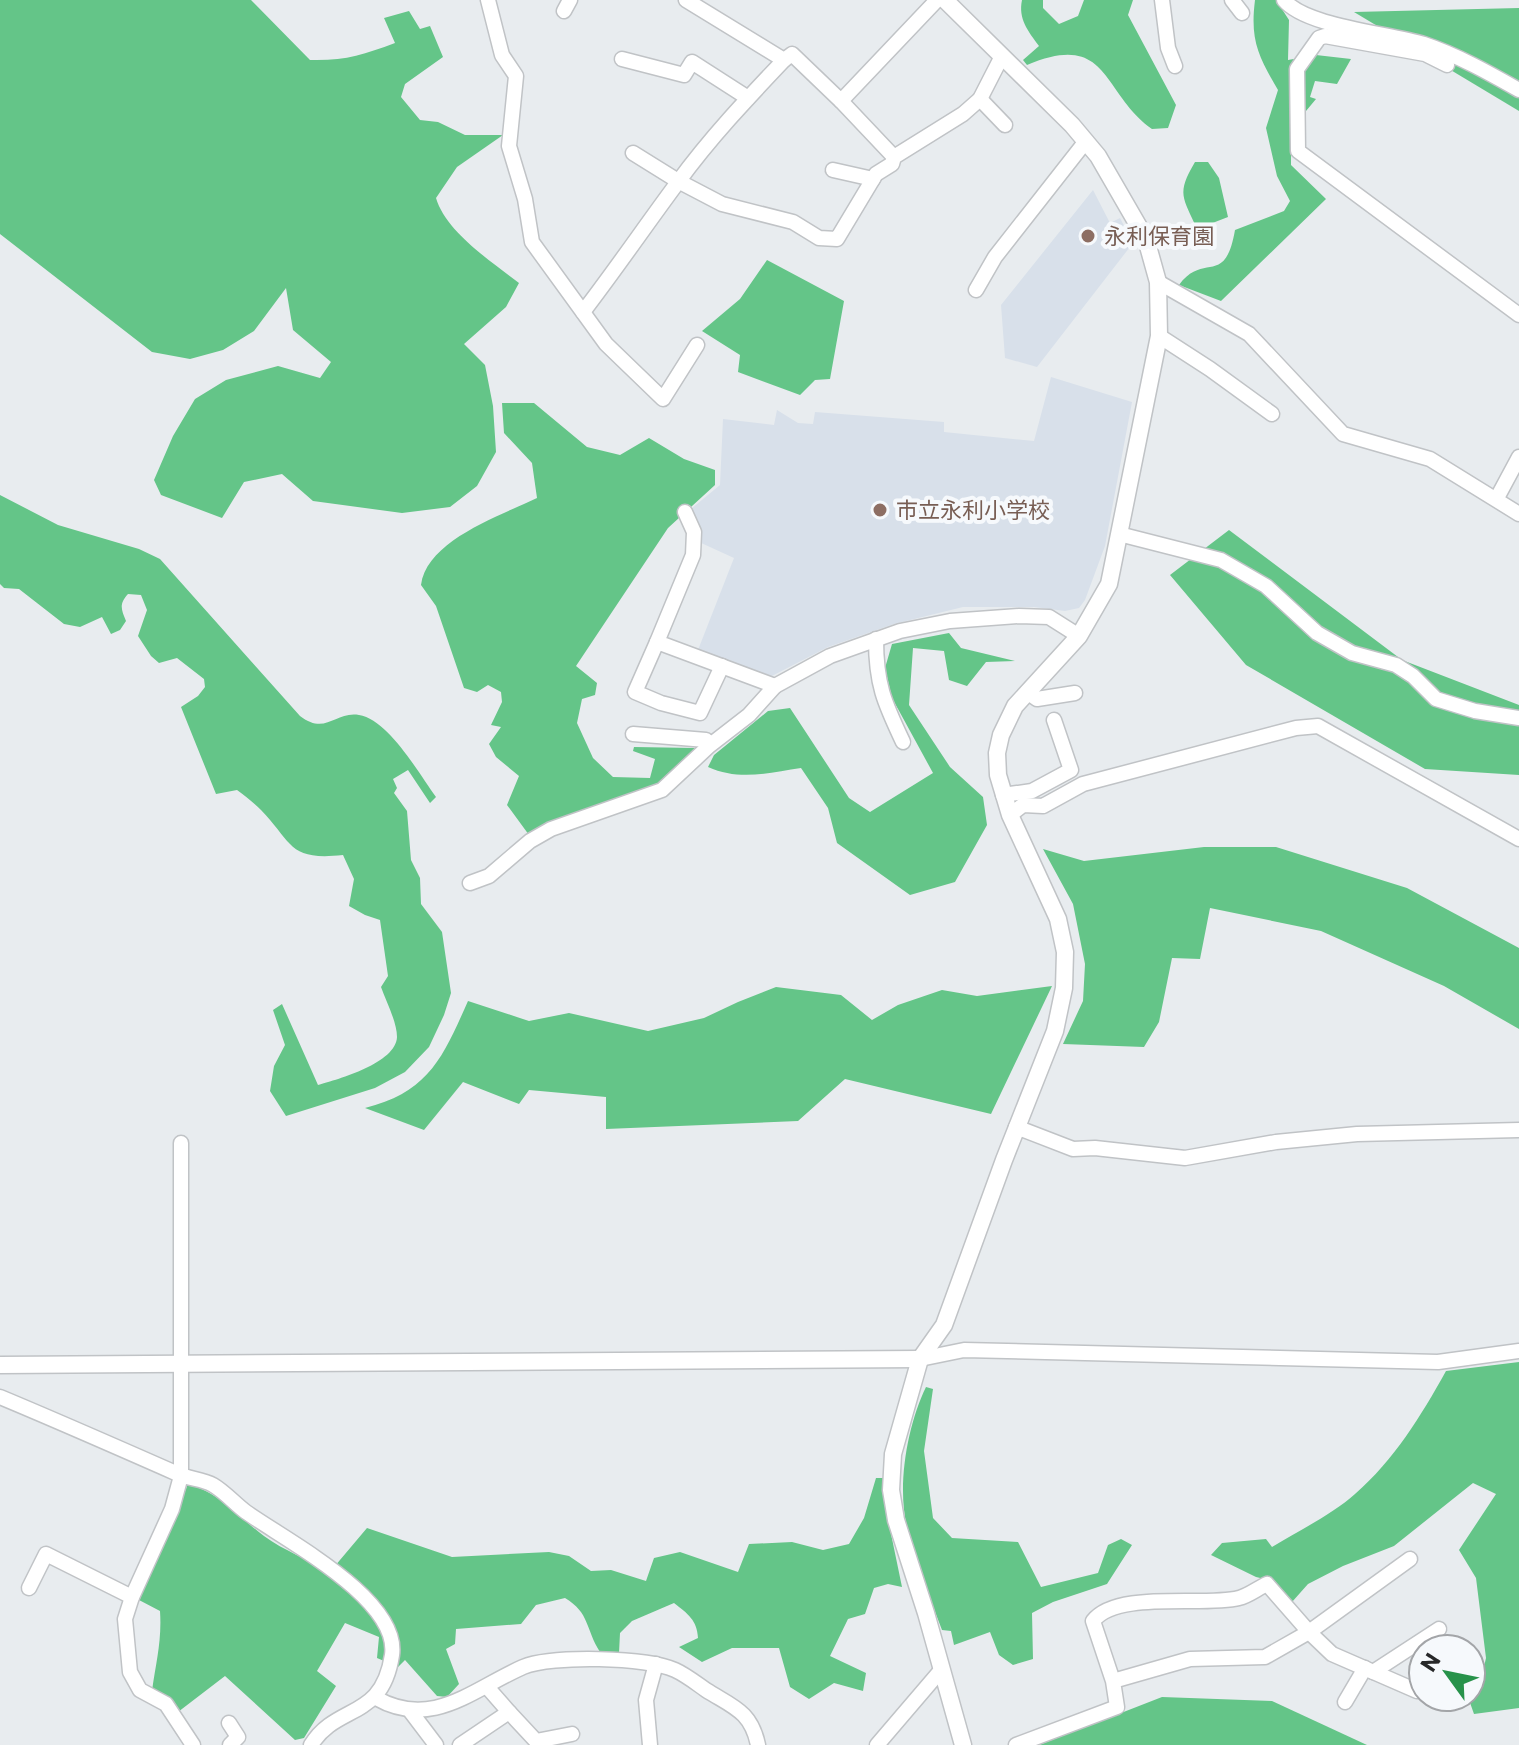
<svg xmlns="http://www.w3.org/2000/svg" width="1519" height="1745" font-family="Commissioner,'Noto Sans JP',sans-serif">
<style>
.built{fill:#d8e0ea}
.forest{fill:#64c588}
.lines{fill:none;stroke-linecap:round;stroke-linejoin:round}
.minor-casing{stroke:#c0c3c6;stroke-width:17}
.tertiary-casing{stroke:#c0c3c6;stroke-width:19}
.minor{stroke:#fff;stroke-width:14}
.tertiary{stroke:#fff;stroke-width:16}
.education-dot{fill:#8d6e63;stroke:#f6f9fc;stroke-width:3}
.labels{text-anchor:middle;stroke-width:8;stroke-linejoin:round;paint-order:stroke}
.education-label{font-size:22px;fill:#785e54;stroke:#f6f9fc;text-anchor:start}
</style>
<rect width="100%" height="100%" fill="#e8ecef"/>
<g class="built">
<polygon points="1093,190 1110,223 1120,218 1133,243 1037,367 1005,358 1001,305"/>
<polygon points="1051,377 1132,402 1105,546 1085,600 1079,608 1065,611 1034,607 963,607 894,624 828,647 768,678 698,650 734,558 699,542 691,509 720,485 723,419 774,425 777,410 798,423 813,424 815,412 944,422 944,432 1034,441"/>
</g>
<g class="forest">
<path d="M 0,0 L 251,0 L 310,60 C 344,61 363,55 395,43 L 384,18 L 409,11 L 420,29 L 430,26 L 443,57 L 405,84 L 401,97 L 420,120 L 438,122 L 465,135 L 503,135 L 457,167 L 436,198 C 446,232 492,262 519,283 L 506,307 L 464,344 L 485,365 L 493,406 L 496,452 L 477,486 L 450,507 L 402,513 L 313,501 L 282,474 L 244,482 L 222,518 L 161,495 L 154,480 L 173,436 L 195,399 L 226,380 L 278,366 L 320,378 L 331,362 L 293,330 L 286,288 L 254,331 L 223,350 L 190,359 L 152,352 L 0,234 Z"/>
<path d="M 1022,0 L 1043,0 L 1043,8 L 1059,24 L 1078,16 L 1084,0 L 1133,0 L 1128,15 L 1176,105 L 1168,128 L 1152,129 C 1101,93 1110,30 1027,65 L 1023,60 L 1039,46 C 1028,31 1018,19 1022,0 Z"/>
<path d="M 1255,0 L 1276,0 L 1289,20 L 1288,60 L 1316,55 L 1351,59 L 1337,84 L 1315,81 L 1310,97 L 1316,99 L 1291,129 L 1291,165 L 1326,199 L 1221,301 L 1179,285 C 1204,251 1225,288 1235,230 L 1284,211 L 1290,201 L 1277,176 L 1266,128 L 1278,90 C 1258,56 1250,40 1255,0 Z"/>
<polygon points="1519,8 1519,111 1354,12"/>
<path d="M 1195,162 L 1208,162 L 1219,178 L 1228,217 L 1197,229 C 1183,197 1176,194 1195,162 Z"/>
<polygon points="767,260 844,301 830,379 815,380 800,395 738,372 740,355 702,331 740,299"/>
<path d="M 502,403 L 534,403 L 587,447 L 620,455 L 649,438 L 684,459 L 715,470 L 715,485 L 668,528 L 576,666 L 597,683 L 595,695 L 582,699 L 577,723 L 593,758 L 613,777 L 650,778 L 655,759 L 633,751 L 634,747 L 695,748 L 694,755 L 661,785 L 529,835 L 507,805 L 519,776 L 496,757 L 489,744 L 501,727 L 491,725 L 502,702 L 501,692 L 488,685 L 477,692 L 464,688 L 436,606 L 421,585 C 427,540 500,516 537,498 L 532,463 L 504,433 Z"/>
<path d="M 0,495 L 58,525 L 139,549 L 160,559 L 300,716 C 326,736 335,711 359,715 C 389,720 419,774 436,797 L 430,803 L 408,770 L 393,779 L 397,788 L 394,793 L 407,811 L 411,860 L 420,878 L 421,904 L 442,932 L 451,993 L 444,1015 L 429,1047 L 405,1072 L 375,1088 L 286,1116 L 270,1091 L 274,1066 L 285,1045 L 273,1010 L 282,1004 L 318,1085 C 339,1079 396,1063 397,1037 C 397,1022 386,1001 381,987 L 388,976 L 380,920 L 365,915 L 349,906 L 354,879 L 343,855 C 288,861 293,843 261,810 C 254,803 245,796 237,790 L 216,794 L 181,707 L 198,696 L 205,687 L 204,679 L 177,658 L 159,663 L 151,656 L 138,636 L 147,610 L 141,595 L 128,594 C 119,604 121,609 126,621 L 120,630 L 111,634 L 102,617 L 80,627 L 64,624 L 19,589 L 4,588 L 0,584 Z"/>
<polygon points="1229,530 1402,660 1519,705 1519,775 1425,769 1246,665 1170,575"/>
<path d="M 949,633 L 961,648 L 1015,661 L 986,662 L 967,686 L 949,680 L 944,651 L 913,648 L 909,705 L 950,767 L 983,797 L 987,825 L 955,882 L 910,895 L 837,843 L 828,808 L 801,768 C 768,773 739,781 708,767 L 714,755 L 768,711 L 790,708 L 849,798 L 870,812 L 933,773 L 892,698 L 885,668 L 892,644 Z"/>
<polygon points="1204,847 1276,847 1407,888 1519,948 1519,1029 1444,986 1321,931 1210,908 1200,959 1172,958 1159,1022 1144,1047 1063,1044 1083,1001 1085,964 1073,904 1043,849 1084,861"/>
<path d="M 1052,986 L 991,1114 L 845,1079 L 798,1121 L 606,1129 L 606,1097 L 529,1090 L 519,1104 L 463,1082 L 424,1130 L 365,1108 C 429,1092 443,1057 468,1001 L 529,1021 L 569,1013 L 648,1031 L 704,1018 L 738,1002 L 776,987 L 841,995 L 872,1020 L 898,1005 L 942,990 L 977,996 Z"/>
<path d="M 1519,1362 L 1519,1708 L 1474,1714 L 1468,1697 L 1471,1697 L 1471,1688 L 1480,1684 L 1486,1658 L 1476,1578 L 1459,1550 L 1496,1494 L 1473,1483 L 1394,1546 L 1343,1566 L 1308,1584 L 1292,1602 L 1269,1580 L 1256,1577 L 1211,1555 L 1222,1543 L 1266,1539 L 1272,1547 C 1298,1531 1333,1514 1355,1494 C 1394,1460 1421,1416 1446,1371 Z"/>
<path d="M 926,1387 L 933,1389 L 924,1451 L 933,1518 L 952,1538 L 1018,1542 L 1041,1587 L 1098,1573 L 1108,1545 L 1121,1539 L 1132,1545 L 1107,1584 L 1053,1602 L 1032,1613 L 1033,1659 L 1013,1665 L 999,1655 L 990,1632 L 954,1645 L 951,1631 L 942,1630 C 930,1598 916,1565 908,1531 C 896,1489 907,1426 926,1387 Z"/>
<path d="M 876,1478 L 884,1478 L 890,1529 L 902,1587 L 888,1584 L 874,1588 L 865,1614 L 848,1619 L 830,1656 L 866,1673 L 863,1691 L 834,1683 L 809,1699 L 790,1687 L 779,1648 L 732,1648 L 702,1662 L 679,1647 L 698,1638 C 697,1620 688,1614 674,1603 L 632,1621 L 620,1633 L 619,1653 L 600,1652 C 585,1628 590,1613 565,1598 L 536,1605 L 521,1624 L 456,1629 L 455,1644 L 446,1649 L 459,1684 L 447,1697 L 437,1696 L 405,1660 L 398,1667 L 377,1658 L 379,1637 L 345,1623 L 317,1671 L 336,1686 L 304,1738 L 295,1740 L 225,1676 L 178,1712 L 152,1691 C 156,1662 162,1641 160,1611 L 139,1600 L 188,1484 C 222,1494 237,1516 264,1536 C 284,1551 309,1559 329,1573 L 367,1528 L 452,1557 L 549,1552 L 569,1556 L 591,1571 L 611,1570 L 646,1581 L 654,1558 L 680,1552 L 738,1572 L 749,1544 L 792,1542 L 823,1550 L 849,1544 L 864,1518 Z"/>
<polygon points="1162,1697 1272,1701 1367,1745 1039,1745"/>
</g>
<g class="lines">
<defs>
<g id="minor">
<polyline points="488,0 502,55 516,76 509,146 525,199 532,242 606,344 663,399 697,345"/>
<polyline points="686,0 784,60 792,54 841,101 937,0"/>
<polyline points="1162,0 1168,48 1175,66"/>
<polyline points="1232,0 1242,13"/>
<path d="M 1284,0 C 1306,27 1390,33 1424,44 C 1457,55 1489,73 1519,90"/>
<polyline points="564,11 570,0"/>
<polyline points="622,59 684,75 692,62 748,98"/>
<polyline points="1447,65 1425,54 1325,36 1319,38 1297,69 1298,151 1519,315"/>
<polyline points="980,99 1005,125"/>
<polyline points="841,101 894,157"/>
<polyline points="633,153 678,181 722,204 793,222 819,238 837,239 876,174 892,164 894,157 963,114 980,99 1001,58"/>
<polyline points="833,170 873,179"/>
<polyline points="1158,282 1249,334 1343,434 1430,459 1519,514"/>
<polyline points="976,290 995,257 1086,141"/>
<path d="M 583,312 C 616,269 646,225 678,182 C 710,138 747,99 784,60"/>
<polyline points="1159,336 1210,369 1272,414"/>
<polyline points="1497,498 1519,457"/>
<polyline points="685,512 694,532 693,555 657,642 775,686 830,656 900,631 950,621 1019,616 1049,617 1079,636"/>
<polyline points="1119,534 1221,560 1266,586 1317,633 1352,653 1396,665 1413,676 1436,699 1475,711 1519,718"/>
<path d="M 876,639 C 876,684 884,702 903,742"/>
<polyline points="657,642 635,692 661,703 700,713 722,666"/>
<polyline points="1027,692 1037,699 1075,693"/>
<polyline points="633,734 706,740"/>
<polyline points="1003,795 1032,791 1071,770 1054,720"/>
<polyline points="1010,815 1023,805 1043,806 1083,784 1296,728 1318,726 1519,839"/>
<polyline points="470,883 489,876 530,841 551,829 662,790 709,746 749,715 775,686"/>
<polyline points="1016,1127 1073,1149 1095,1148 1185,1158 1276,1142 1357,1134 1519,1130"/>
<polyline points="181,1143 181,1476 172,1509 132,1597 125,1619 130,1672 140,1690 166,1704 193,1745"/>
<polyline points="920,1359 964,1350 1438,1362 1519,1351"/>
<path d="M 0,1397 C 60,1422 119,1448 178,1474 C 189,1479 203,1479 213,1485 C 225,1492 235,1504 246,1512 C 285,1540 400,1599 392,1655 C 382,1721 337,1703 311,1745"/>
<polyline points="1410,1559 1309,1632 1332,1654 1417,1691"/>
<polyline points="29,1588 46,1554 132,1597"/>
<polyline points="1373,1672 1439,1629"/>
<path d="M 376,1698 C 432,1730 473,1689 523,1667 C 552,1655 647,1657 675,1670 C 686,1675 696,1683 706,1690 C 733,1707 751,1711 758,1745"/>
<polyline points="1345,1702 1365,1668"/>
<polyline points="411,1712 436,1745"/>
<polyline points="509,1712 536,1741 572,1734"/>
<polyline points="229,1723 238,1737 230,1745"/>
<polyline points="460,1745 509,1712 488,1688"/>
<polyline points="650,1745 646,1700 656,1664"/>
<polyline points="877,1745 942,1669"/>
<path d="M 1016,1745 L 1117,1707 L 1113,1681 L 1093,1621 C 1117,1590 1204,1607 1239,1598 C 1248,1596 1258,1588 1267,1584 L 1309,1632 L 1265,1657 L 1190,1659 L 1113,1681"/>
</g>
<g id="tertiary">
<polyline points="945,0 1072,125 1098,156 1146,239 1158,282 1159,336 1109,584 1079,636 1015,706 1001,735 997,753 998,775 1010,815 1058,919 1065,952 1064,988 1055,1031 1004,1160 944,1325 920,1359 893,1454 891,1490 896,1520 926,1613 963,1745"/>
<polyline points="0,1365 920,1359"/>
</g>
</defs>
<use href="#minor" class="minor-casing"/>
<use href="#tertiary" class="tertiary-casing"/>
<use href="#minor" class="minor"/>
<use href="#tertiary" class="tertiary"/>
</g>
<g class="education-dot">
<circle cx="1088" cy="236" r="8"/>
<circle cx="880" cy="510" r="8"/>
</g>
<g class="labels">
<g class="education-label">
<text x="1104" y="244">永利保育園</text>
<text x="896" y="518">市立永利小学校</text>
</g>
</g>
<g transform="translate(1447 1673) rotate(303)"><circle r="38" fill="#f6f9fc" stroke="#a3a5a8" stroke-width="2"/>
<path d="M0-6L14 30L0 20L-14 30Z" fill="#27924a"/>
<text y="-12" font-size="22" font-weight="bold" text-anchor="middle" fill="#272829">N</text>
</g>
</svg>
